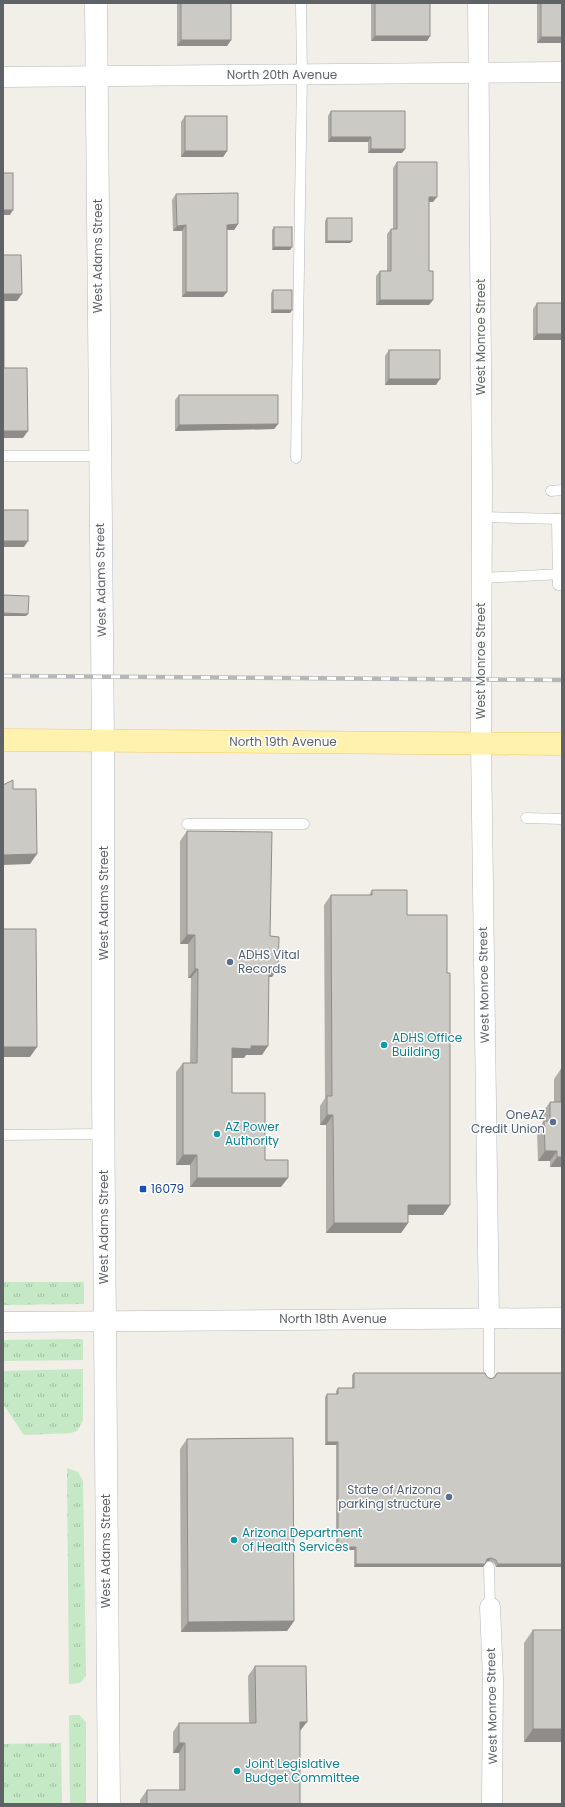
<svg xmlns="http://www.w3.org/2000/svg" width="565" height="1807" font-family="Poppins,sans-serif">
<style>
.grass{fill:url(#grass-tufts)}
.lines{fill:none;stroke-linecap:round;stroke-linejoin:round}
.service-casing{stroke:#b5b8bc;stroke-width:11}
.minor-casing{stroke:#b5b8bc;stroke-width:21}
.tertiary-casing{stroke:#b5b8bc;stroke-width:23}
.secondary-casing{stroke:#b6babf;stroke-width:23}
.primary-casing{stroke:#f2c960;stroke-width:23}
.service{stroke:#fff;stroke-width:10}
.minor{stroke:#fff;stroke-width:20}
.tertiary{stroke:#fff;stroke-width:22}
.secondary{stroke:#fff;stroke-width:22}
.primary{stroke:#fff2af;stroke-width:22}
.rail-casing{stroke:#b6b7b8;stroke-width:4.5}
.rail{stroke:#fff;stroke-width:3;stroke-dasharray:9;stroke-linecap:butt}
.wall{fill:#afaea9}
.shaded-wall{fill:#8f8d8a}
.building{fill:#cccac5;stroke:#8f8d8a}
.service-dot{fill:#5c6f8a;stroke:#fff;stroke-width:1.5}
.culture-dot{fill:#0f9aa8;stroke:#fff;stroke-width:1.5}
.transit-dot{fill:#1a4fb4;stroke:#fff;stroke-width:1.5}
.labels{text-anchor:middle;stroke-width:3;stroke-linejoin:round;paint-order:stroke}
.street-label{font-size:12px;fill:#5f6368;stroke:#fff}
.service-label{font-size:12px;fill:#4e5e75;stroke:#fff;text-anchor:end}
.culture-label{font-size:12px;fill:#0d838f;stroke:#fff;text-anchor:start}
.transit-label{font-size:12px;fill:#164399;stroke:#fff;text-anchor:start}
</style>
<defs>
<pattern id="grass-tufts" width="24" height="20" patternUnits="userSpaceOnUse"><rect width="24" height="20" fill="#c5e8c5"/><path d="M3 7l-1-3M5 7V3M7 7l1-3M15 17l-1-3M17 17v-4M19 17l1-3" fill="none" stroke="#a3c0a4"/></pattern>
</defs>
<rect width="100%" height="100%" fill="#f1efe8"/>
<g class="grass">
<polygon points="3,1282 84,1282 84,1304 3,1305"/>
<polygon points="83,1339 83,1360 3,1361 3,1340"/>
<polygon points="83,1369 83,1420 77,1431 71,1433 24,1435 3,1404 3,1371"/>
<polygon points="67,1468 78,1472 83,1481 86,1676 80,1683 69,1684"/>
<polygon points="69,1715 79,1715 86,1722 86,1804 70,1804"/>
<polygon points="61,1743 62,1804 3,1804 3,1744"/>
</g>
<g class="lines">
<defs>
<g id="service">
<polyline points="3,456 99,456"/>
<polyline points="296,458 302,75 301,3"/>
<polyline points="551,491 562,490"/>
<polyline points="482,517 562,519"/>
<polyline points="557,519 558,585 562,585"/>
<polyline points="481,578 562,574"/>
<polyline points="526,818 562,819"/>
<polyline points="187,824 304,824"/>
<polyline points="3,1135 103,1134"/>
<polyline points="489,1319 489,1375"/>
<polyline points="489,1567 490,1607"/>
</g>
<g id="minor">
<polyline points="478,3 482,486 481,743 489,1319"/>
<polyline points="3,77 562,72"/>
<polyline points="3,1322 562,1318"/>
<polyline points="490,1607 493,1679 492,1804"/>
</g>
<polyline id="tertiary" points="96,3 103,740"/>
<polyline id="secondary" points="103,740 103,1090 109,1804"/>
<polyline id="primary" points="3,740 562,744"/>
</defs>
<use href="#service" class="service-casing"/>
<use href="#minor" class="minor-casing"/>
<use href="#tertiary" class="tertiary-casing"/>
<use href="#secondary" class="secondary-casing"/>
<use href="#primary" class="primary-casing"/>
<use href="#service" class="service"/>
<use href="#minor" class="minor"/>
<use href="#tertiary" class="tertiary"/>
<use href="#secondary" class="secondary"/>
<use href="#primary" class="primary"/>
<defs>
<polyline id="rail" points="3,676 562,680"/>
</defs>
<use href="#rail" class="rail-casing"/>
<use href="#rail" class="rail"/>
</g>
<g class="wall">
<polygon points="177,3 231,3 231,40 227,46 177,46"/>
<polygon points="371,3 430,3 430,36 427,41 371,41"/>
<rect x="537" y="3" width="25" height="40"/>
<polygon points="331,111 402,153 368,153 368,142 328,142 328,116"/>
<polygon points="185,116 227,151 223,157 181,157 181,122"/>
<polygon points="397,162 433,202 429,202 429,305 376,305 376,276 380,271 387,271 387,234 391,229 393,229 393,168"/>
<polygon points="176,194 238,224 234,230 227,230 227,292 223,297 182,297 182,231 173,231 172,200"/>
<polygon points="327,218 352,241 350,243 325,243 325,221"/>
<polygon points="274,227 292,247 290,250 272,250 272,230"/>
<polygon points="273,290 292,310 290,313 271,313 271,293"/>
<polygon points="537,303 562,340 533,340 533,309"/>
<polygon points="389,350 436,385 385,385 385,356"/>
<polygon points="179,395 278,424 274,429 175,431 175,400"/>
<polygon points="187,831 270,936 272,977 269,977 262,1055 246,1055 244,1058 232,1058 232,1093 265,1160 281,1187 190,1187 190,1165 176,1165 176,1072 183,1063 190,1063 191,978 188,978 188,944 180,944 180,841"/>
<polygon points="372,890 407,915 450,1205 443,1215 408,1215 408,1223 401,1233 326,1233 326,1125 320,1125 320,1106 325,1098 324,905 331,895 369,895"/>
<polygon points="561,1069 562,1167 550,1167 550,1161 538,1161 537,1131 543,1122 543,1112 550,1102 554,1102 554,1079"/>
<polygon points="354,1373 562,1567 496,1567 494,1563 489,1561 486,1561 483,1567 354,1567 354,1550 336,1550 336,1445 325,1445 325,1397 327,1394 336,1394 336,1391 338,1388 352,1388 352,1375"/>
<polygon points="187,1439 294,1621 287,1631 181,1632 180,1449"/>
<polygon points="533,1630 562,1742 524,1742 524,1643"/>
<polygon points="255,1666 300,1731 300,1804 140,1804 140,1800 147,1790 179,1790 179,1753 173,1753 173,1732 179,1723 249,1723 248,1676"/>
</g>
<g class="shaded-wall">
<polygon points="375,36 430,36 427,41 371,41"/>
<polygon points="541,37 562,37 562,43 537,43"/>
<polygon points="181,40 231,40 227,46 177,46"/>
<polygon points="331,137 371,137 368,142 328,142"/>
<polygon points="371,149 405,149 402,153 368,153"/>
<polygon points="185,151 227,151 223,157 181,157"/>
<polygon points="429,197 437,197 433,202 425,202"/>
<polygon points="3,210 13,210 10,215 3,215"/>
<polygon points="238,224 234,230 223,230 227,225"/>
<polygon points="186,225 182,231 173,231 177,226"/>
<polygon points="327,241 352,241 350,243 325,243"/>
<polygon points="274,247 292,247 290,250 272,250"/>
<polygon points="186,292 227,292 223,297 182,297"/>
<polygon points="4,294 22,294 17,301 3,301"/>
<polygon points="380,300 433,300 429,305 376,305"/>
<polygon points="273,310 292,310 290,313 271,313"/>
<polygon points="537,334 562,334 562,340 533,340"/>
<polygon points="389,379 440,379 436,385 385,385"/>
<polygon points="278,424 274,429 175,431 179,425"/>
<polygon points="3,431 28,431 23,438 3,438"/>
<polygon points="3,541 28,541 24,547 3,547"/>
<polygon points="3,613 28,614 26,616 3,616"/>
<polygon points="37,854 30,864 3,865 3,855"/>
<polygon points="187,935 195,935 188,944 180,944"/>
<polygon points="269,968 278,968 272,977 262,977"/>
<polygon points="195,969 198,969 191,978 188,978"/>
<polygon points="251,1046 268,1046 262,1055 246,1055 244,1058 226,1058 232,1048"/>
<polygon points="3,1047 37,1047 30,1057 3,1057"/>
<polygon points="327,1115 333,1115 326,1125 320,1125"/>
<polygon points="545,1151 557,1151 550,1161 538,1161"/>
<polygon points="183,1155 197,1155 190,1165 176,1165"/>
<polygon points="557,1157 562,1157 562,1167 550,1167"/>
<polygon points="197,1178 288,1178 281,1187 190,1187"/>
<polygon points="408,1205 450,1205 443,1215 401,1215"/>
<polygon points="334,1223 408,1223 401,1233 326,1233"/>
<polygon points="327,1442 338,1442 336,1445 325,1445"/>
<polygon points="338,1547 356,1547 354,1550 336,1550"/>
<polygon points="491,1558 489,1561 485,1562 487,1559"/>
<polygon points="356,1564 485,1564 483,1567 354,1567"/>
<polygon points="498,1564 562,1564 562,1567 496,1567"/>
<polygon points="294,1621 287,1631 181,1632 188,1622"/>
<polygon points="300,1722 307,1722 300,1731"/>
<polygon points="533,1729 562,1729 562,1742 524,1742"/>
<polygon points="179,1743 185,1743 179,1753 173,1753"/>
</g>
<g class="building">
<rect x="181" y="3" width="50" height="37"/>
<rect x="375" y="3" width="55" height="33"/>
<rect x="541" y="3" width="21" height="34"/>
<polygon points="331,111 405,111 405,149 371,149 371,137 331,137"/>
<rect x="185" y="116" width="42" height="35"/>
<polygon points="397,162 437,162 437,197 429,197 429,271 433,271 433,300 380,300 380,271 391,271 391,229 397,229"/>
<rect x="3" y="173" width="10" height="37"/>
<polygon points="238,193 238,224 227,225 227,292 186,292 186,225 177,226 176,194"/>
<rect x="327" y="218" width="25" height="23"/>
<rect x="274" y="227" width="18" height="20"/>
<polygon points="3,255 21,255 22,294 4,294 4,368 27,368 28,431 3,431"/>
<rect x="273" y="290" width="19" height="20"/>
<rect x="537" y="303" width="25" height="31"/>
<rect x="389" y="350" width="51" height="29"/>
<polygon points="179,395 278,395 278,424 179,425"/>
<rect x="3" y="510" width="25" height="31"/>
<polygon points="3,595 29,596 28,614 3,613"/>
<polygon points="13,780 13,789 36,789 37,854 3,855 3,785"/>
<polygon points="187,831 272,832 270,936 279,937 278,968 269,968 268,1046 251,1046 251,1049 232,1048 232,1093 265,1093 265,1160 288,1160 288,1178 197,1178 197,1155 183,1155 183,1063 197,1063 198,969 195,969 195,935 187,935"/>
<polygon points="372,890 407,890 407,915 447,915 447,973 450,973 450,1205 408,1205 408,1223 334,1223 333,1115 327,1115 327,1096 332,1096 331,895 372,895"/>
<polygon points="3,929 36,929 37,1047 3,1047"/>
<polygon points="561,1069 562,1069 562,1157 557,1157 557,1151 545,1151 544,1121 550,1121 550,1102 561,1102"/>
<polygon points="354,1373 485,1373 487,1377 491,1379 495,1377 497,1373 562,1373 562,1564 498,1564 496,1560 491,1558 487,1559 485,1564 356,1564 356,1547 338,1547 338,1442 327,1442 327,1394 338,1394 338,1388 354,1388"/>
<polygon points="293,1438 294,1621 188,1622 187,1439"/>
<rect x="533" y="1630" width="29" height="99"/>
<polygon points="255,1666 306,1666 307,1722 300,1722 300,1804 147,1804 147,1790 185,1790 185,1743 179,1743 179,1723 256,1723"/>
</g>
<g class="service-dot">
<circle cx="230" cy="962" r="4"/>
<circle cx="553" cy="1122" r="4"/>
<circle cx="449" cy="1497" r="4"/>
</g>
<g class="culture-dot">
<circle cx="384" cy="1045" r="4"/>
<circle cx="217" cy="1134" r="4"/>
<circle cx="234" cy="1540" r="4"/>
<circle cx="237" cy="1771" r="4"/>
</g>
<rect class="transit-dot" x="139" y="1185" width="8" height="8" rx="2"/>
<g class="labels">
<g class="street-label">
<text x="282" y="79">North 20th Avenue</text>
<text transform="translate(98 256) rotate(-90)" y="4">West Adams Street</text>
<text transform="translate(481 337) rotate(-90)" y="4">West Monroe Street</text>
<text transform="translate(101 580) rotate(-91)" y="4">West Adams Street</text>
<text transform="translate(481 661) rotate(-90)" y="4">West Monroe Street</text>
<text x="283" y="746">North 19th Avenue</text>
<text transform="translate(104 903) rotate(-90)" y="4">West Adams Street</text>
<text transform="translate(484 985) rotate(-91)" y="4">West Monroe Street</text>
<text transform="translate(104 1227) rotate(-90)" y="4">West Adams Street</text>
<text x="333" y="1323">North 18th Avenue</text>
<text transform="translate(106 1551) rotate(-90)" y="4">West Adams Street</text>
<text transform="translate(492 1706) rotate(-91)" y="4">West Monroe Street</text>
</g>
<g class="service-label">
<text x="238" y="959" text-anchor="start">ADHS Vital<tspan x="238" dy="14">Records</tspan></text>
<text x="545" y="1119">OneAZ<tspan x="545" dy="14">Credit Union</tspan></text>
<text x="441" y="1494">State of Arizona<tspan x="441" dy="14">parking structure</tspan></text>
</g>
<g class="culture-label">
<text x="392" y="1042">ADHS Office<tspan x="392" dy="14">Building</tspan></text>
<text x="225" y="1131">AZ Power<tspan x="225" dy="14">Authority</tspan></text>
<text x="242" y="1537">Arizona Department<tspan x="242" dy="14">of Health Services</tspan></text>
<text x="245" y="1768">Joint Legislative<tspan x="245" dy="14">Budget Committee</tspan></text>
</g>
<g class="transit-label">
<text x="151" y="1193">16079</text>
</g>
</g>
<rect width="565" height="1807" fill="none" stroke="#5f6368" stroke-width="8"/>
</svg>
